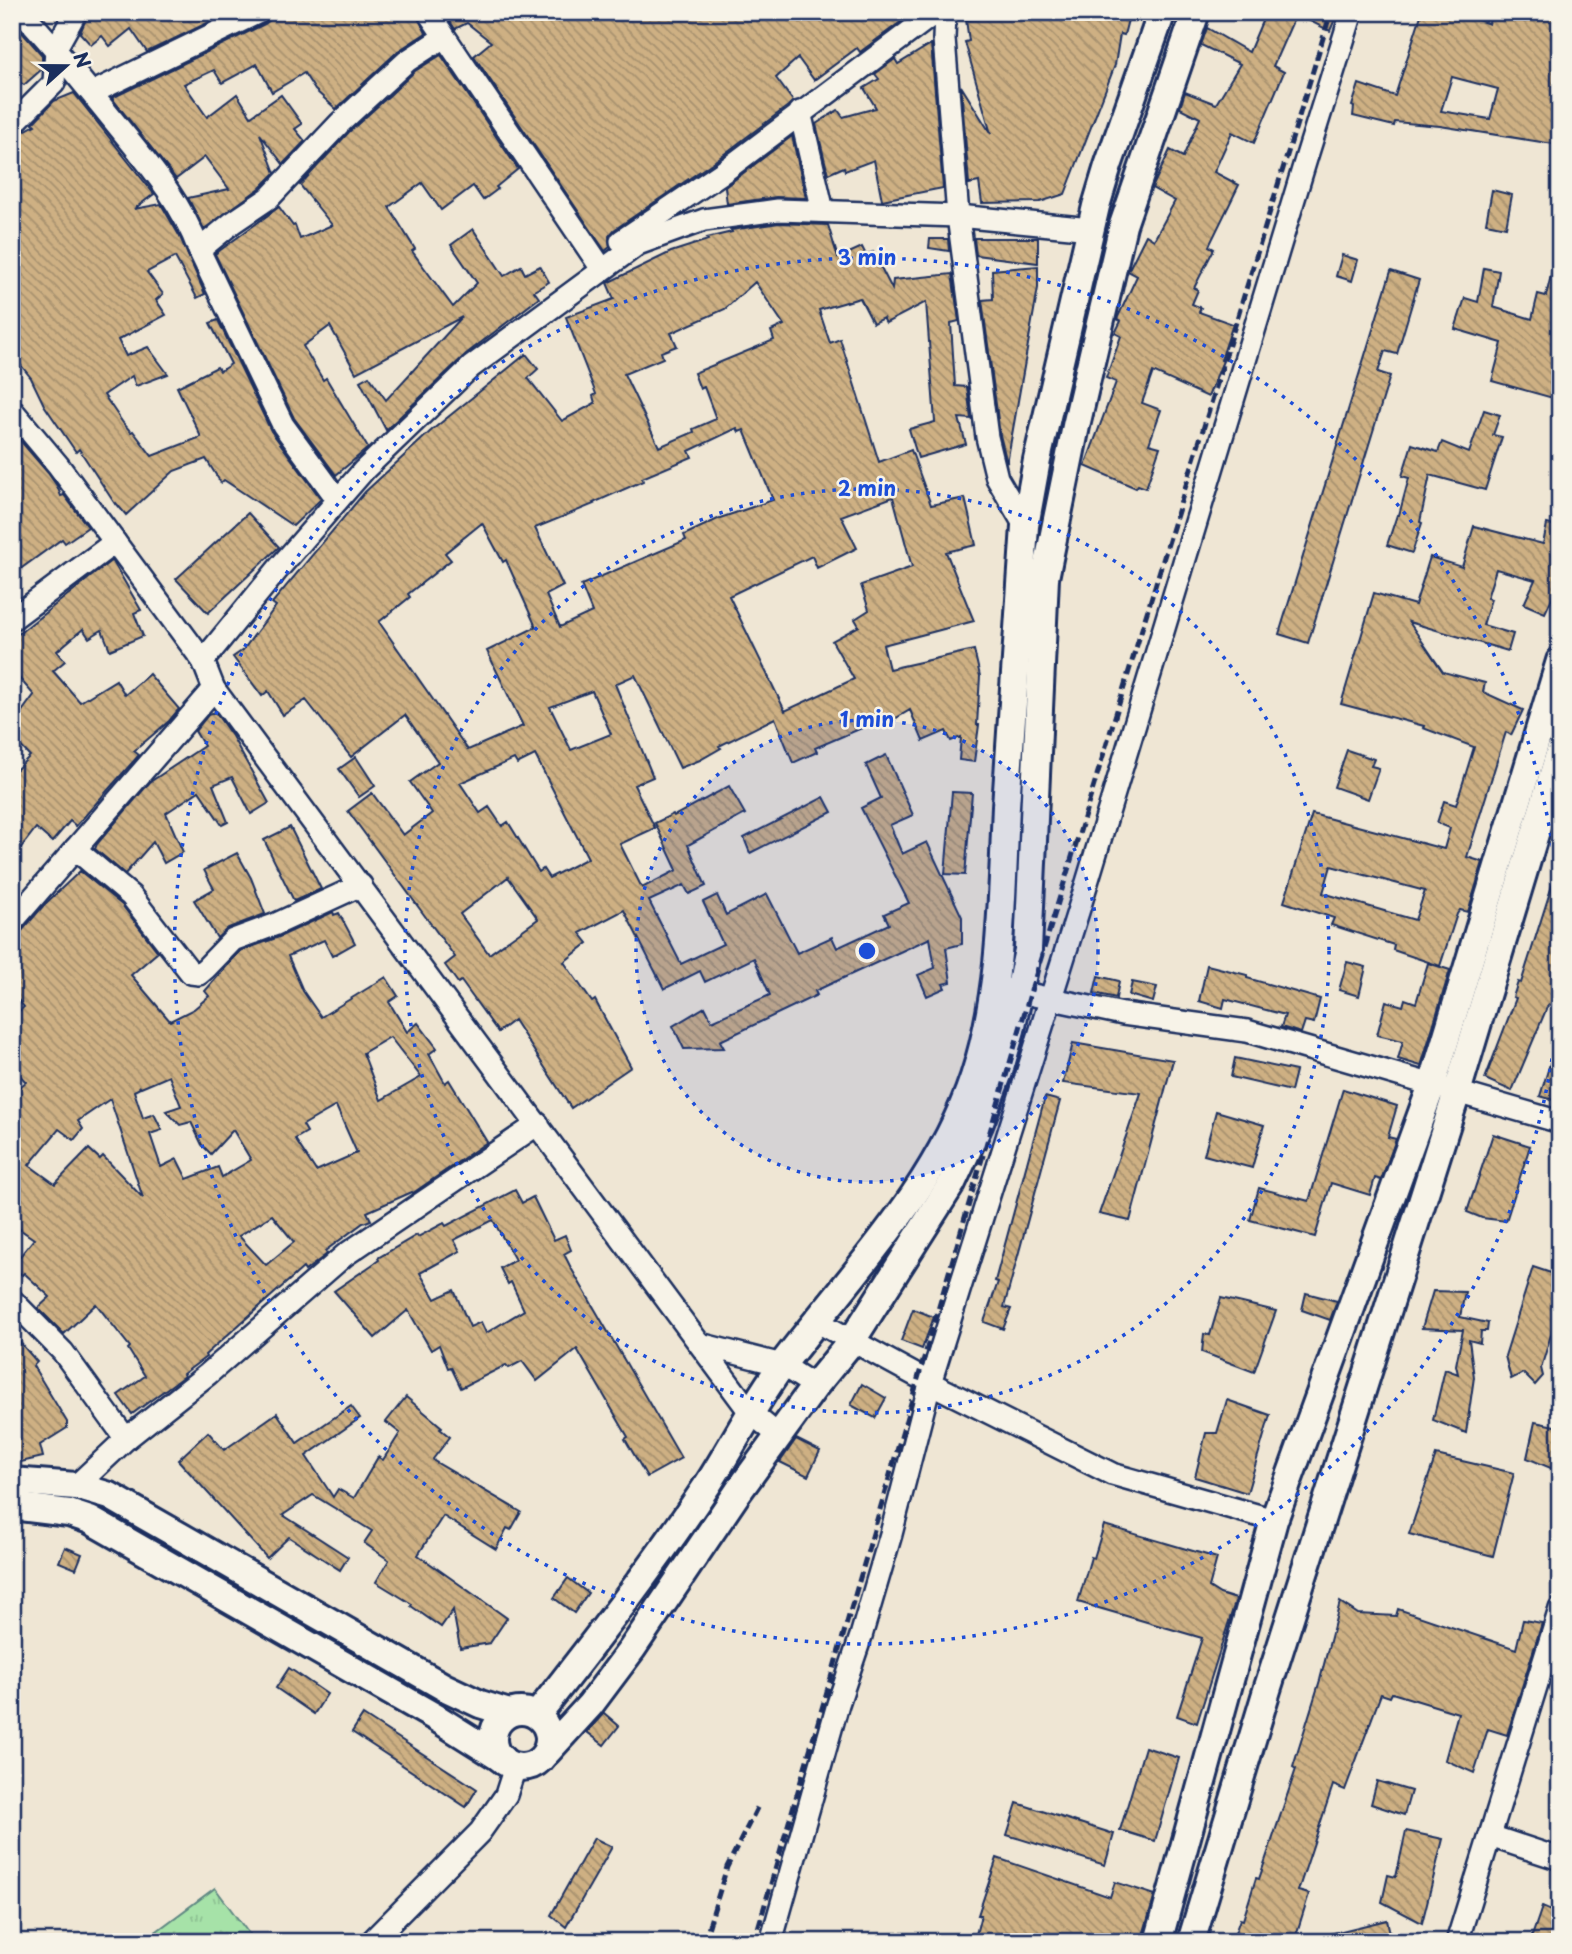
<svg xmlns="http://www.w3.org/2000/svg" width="1572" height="1954" font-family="'Playpen Sans',sans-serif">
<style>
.park{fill:url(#park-tufts);stroke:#608883;stroke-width:2}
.building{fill:url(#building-back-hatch);stroke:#1b2f5e;stroke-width:2;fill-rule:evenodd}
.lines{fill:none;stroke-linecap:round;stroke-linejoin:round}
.minor-casing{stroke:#1b2f5e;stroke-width:26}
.tertiary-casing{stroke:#1b2f5e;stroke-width:32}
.minor{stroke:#f7f3e8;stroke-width:21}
.tertiary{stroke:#f7f3e8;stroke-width:26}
.rail{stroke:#1b2f5e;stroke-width:5;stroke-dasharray:10 5;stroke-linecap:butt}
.ring{fill:none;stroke:#1d4ed8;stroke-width:3.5;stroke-dasharray:3.5 7}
.centre{fill:#1d4ed8;stroke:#f7f3e8;stroke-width:3.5}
.ring-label{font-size:21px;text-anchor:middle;font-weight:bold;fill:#1d4ed8;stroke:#f7f3e8;stroke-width:5;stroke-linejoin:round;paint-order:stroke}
</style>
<defs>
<pattern id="park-tufts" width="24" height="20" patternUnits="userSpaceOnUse" patternTransform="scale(1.75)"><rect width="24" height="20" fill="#a6e2a8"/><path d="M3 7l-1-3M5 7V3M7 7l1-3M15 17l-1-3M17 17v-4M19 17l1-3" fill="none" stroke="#8ec293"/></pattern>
<pattern id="building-back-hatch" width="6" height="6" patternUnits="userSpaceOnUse" patternTransform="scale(1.75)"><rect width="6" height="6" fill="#ceb083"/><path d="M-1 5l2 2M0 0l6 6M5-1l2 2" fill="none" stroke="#a6906e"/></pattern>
</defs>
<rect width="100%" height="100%" fill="#efe6d4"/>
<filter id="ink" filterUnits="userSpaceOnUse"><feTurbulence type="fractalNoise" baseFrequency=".0143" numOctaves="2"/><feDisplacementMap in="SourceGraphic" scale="14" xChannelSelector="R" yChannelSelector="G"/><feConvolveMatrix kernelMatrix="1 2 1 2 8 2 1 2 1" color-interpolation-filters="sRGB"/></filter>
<g filter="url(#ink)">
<polygon class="park" points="215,1888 255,1942 142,1942"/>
<g class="building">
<polygon points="89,12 192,12 195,18 207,12 228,13 147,52 131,29 110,46 102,36 91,45 80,33"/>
<polygon points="280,12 415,12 426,33 398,51 336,109 315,90 304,73 272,92 257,64 222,83 214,70 184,84 207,117 237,94 251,116 281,95 302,124 295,129 305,141 283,164 260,134 275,173 260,188 204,229 188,198 229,189 205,157 176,179 112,98 265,24"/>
<polygon points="444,12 914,12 860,52 857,48 814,80 798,58 776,78 793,101 788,106 715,161 614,230 609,236 610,247 605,251 474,56 491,42 467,23 455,29"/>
<polygon points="976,12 1130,12 1124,35 1120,34 1115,65 1065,194 1040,202 982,203 979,182 969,184 961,86 991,134 965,42 969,41 966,20 978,19"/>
<polygon points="1266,12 1338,12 1330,31 1296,14 1273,66 1284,72 1254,143 1232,132 1214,172 1239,185 1209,246 1214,249 1194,288 1198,290 1192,304 1201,308 1199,312 1233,324 1221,360 1223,361 1208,397 1153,372 1142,403 1161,410 1149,444 1160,447 1146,488 1138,485 1136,488 1085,466 1116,382 1106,378 1121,336 1115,333 1121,321 1117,319 1137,276 1128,271 1146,235 1154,240 1175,201 1152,188 1170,150 1183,157 1200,118 1180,108 1185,92 1216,104 1240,64 1201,45 1207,28 1249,52"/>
<path d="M 1422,12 L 1455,12 L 1489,24 L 1491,12 L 1560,12 L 1560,145 L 1440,126 L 1395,122 L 1394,126 L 1353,116 L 1354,107 L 1352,106 L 1359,84 L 1395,96 ZM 1452,77 L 1498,89 L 1490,119 L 1441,111 Z"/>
<polygon points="12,21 42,55 42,69 24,85 12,77"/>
<polygon points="931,44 943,188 882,200 874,160 845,171 844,167 828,174 816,124 838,110 843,117 876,108 864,88 879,79 875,74 895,59 898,64"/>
<polygon points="441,55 518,169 496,187 498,189 483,200 473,186 441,210 422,183 389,207 415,249 412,251 453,307 477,283 451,245 473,229 504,276 521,266 525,274 540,266 549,282 534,291 539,298 466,354 386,430 360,381 369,376 386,400 462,317 356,373 330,326 303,346 323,380 326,378 368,448 336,475 294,418 215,254 279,207 293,226 295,225 300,239 332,225 300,185 349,132 391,94 415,71"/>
<polygon points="74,93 154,194 134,209 161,204 180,237 205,294 197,298 175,257 147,272 163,294 156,300 166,315 118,340 126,356 148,347 168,374 136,386 132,376 104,395 123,423 131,432 133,431 152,456 201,437 177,387 217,367 220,371 231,364 210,323 218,320 271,431 321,499 293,526 224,480 221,483 206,459 174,471 126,515 116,503 115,504 79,449 76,452 44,405 31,378 12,354 12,138 35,125 33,123 54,101"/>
<polygon points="792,136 806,198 776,197 727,204 725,187"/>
<polygon points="1492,190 1512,195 1506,227 1486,223"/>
<path d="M 779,223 L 828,225 L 838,258 L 862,247 L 866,255 L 873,252 L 892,289 L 893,280 L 952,274 L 959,321 L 951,323 L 955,386 L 967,387 L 971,419 L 959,418 L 966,444 L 918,458 L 909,429 L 935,422 L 926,302 L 886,323 L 883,318 L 873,323 L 860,298 L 819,310 L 830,343 L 840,339 L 879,462 L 911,450 L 931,505 L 965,498 L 976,545 L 946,552 L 974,621 L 883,645 L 889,669 L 974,650 L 980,676 L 977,725 L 979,725 L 974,762 L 959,760 L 961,737 L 951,741 L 946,731 L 923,741 L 910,710 L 881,727 L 878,721 L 815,748 L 817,752 L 793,763 L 775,718 L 719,746 L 721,748 L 700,760 L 680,768 L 635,675 L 615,684 L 653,777 L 634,785 L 655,828 L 620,844 L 642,888 L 677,870 L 655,823 L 673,814 L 674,816 L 729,786 L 745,814 L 688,845 L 706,886 L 689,894 L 684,885 L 649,901 L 681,964 L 723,944 L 703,902 L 717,895 L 726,915 L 767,894 L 797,953 L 832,937 L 837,948 L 889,924 L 884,914 L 909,903 L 861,808 L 881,798 L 866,765 L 886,755 L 913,815 L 890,825 L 902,854 L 927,842 L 962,917 L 962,944 L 946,948 L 951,982 L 943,984 L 945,988 L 927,996 L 918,975 L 935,968 L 930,938 L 815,991 L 817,995 L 720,1041 L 724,1048 L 684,1049 L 673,1026 L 705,1007 L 712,1021 L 770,995 L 754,958 L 705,982 L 700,971 L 664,989 L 624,910 L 580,933 L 588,943 L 564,962 L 592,1002 L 595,1000 L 631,1067 L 571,1108 L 514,1020 L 498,1032 L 461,981 L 458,983 L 445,965 L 455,957 L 348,811 L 372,793 L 403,835 L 432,813 L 410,782 L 438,762 L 405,715 L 351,757 L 306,700 L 283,715 L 268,691 L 262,696 L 233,657 L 243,650 L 276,606 L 272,603 L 365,492 L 432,430 L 526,354 L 538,369 L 528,378 L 562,421 L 595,403 L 593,396 L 596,394 L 566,317 L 614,299 L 607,283 L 671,252 L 708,240 L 707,238 L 732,232 L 731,230 ZM 755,282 L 784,325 L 771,331 L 774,340 L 694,373 L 700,389 L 704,387 L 716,419 L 693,429 L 694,432 L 659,447 L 624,374 L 663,358 L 661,352 L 677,346 L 671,333 L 725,309 ZM 737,428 L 739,432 L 744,430 L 773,500 L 720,518 L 684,535 L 686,540 L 581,585 L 592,612 L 560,627 L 546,595 L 563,586 L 535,528 L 594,504 L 593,503 L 643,481 L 642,478 L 692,457 L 689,451 ZM 893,497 L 912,567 L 861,585 L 869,610 L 855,619 L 859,626 L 832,641 L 854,679 L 785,711 L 729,596 L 812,556 L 817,568 L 857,548 L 841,516 ZM 482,523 L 503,562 L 506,560 L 536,627 L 487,651 L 523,726 L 468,750 L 379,622 L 410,597 L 408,594 L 451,560 L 445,553 ZM 592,691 L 611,734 L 571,750 L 550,707 ZM 535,755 L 588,858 L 549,878 L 543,869 L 539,872 L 508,822 L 502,826 L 489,807 L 480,813 L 460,783 L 514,759 L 517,764 ZM 508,877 L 538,919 L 489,954 L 460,914 Z"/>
<polygon points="974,238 1038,238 1038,263 976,255"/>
<polygon points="930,239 948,239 949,251 929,248"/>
<polygon points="1342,255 1358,260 1352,281 1336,276"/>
<polygon points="1554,263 1560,263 1560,400 1492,381 1502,343 1455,329 1465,298 1478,302 1484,268 1499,271 1493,307 1532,319 1538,294 1546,296"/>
<polygon points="1038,266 1038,288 1007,463 1000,435 982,300 993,299 992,270"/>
<polygon points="1391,271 1419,280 1397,354 1385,351 1378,372 1390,376 1308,643 1279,634"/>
<polygon points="1484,410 1500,415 1493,435 1502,437 1485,490 1430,475 1420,522 1422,523 1412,553 1387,545 1397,515 1399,515 1409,478 1402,476 1412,444 1438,452 1442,442 1469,453"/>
<polygon points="12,431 48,473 57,486 61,496 64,495 88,527 65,543 62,539 12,575"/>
<polygon points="248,513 279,547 208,613 176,579"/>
<path d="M 1547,524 L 1560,527 L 1560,581 L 1545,613 L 1524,604 L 1535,580 L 1496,569 L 1487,598 L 1491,599 L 1483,625 L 1513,634 L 1508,651 L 1409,622 L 1443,672 L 1485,683 L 1483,692 L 1523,710 L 1511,735 L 1506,732 L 1467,857 L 1483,862 L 1468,912 L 1460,910 L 1457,914 L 1440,966 L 1393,950 L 1394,945 L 1331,925 L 1334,918 L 1284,902 L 1312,814 L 1444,849 L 1450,828 L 1437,823 L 1444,801 L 1456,805 L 1474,747 L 1423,728 L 1424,726 L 1341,704 L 1374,593 L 1415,605 L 1430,557 L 1462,567 L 1474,526 L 1543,544 ZM 1331,866 L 1425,891 L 1415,920 L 1323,893 Z"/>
<polygon points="112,560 141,610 134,613 143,636 110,650 102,630 89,638 83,629 57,651 65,661 53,671 80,702 116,680 125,695 149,674 179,709 169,721 134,751 139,755 76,826 70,821 52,842 36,828 12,859 12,774 30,756 12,737 12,725 34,695 12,670 12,639"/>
<polygon points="215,712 232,736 269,803 251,814 232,777 213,785 228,822 222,825 199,791 166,813 183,852 164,863 153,842 125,874 95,849 97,844 150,782 204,746 195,731 208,715"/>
<polygon points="1347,750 1374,759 1371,766 1379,768 1368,799 1334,787"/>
<polygon points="356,757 375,786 359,797 339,769"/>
<polygon points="952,792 972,793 965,875 945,874"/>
<polygon points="824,797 832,812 750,853 744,838"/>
<polygon points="290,827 321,889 294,901 264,840"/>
<polygon points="237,853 251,878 265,914 228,928 217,938 194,900 214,889 204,870"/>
<path d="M 80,871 L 122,905 L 158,952 L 131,975 L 170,1021 L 194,1009 L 209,996 L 205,991 L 240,951 L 279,937 L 333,912 L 334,915 L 339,913 L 355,943 L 332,956 L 324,940 L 288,956 L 303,991 L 321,1017 L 386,977 L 398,996 L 389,1002 L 407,1032 L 418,1023 L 437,1048 L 429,1054 L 445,1083 L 449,1080 L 487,1142 L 413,1193 L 412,1192 L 367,1212 L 371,1220 L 363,1223 L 325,1251 L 327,1254 L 305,1271 L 303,1268 L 205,1355 L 206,1357 L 183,1374 L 184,1376 L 132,1414 L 118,1395 L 145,1376 L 128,1349 L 130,1347 L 96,1304 L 64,1334 L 38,1308 L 50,1297 L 24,1273 L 22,1275 L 12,1266 L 34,1239 L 12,1224 L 12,1093 L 26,1082 L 12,1067 L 12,1017 L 24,1007 L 12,993 L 12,935 L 22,931 L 44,905 ZM 390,1037 L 421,1077 L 381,1100 L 363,1053 ZM 169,1076 L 181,1106 L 166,1111 L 180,1125 L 191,1122 L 202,1145 L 211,1154 L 233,1130 L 251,1160 L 222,1177 L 218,1167 L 187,1179 L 177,1159 L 161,1167 L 150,1134 L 162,1130 L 154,1114 L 143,1118 L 134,1091 L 140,1088 L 139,1086 L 141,1088 ZM 110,1099 L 143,1198 L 103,1156 L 100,1159 L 89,1149 L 55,1184 L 29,1165 L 59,1129 L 74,1140 L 83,1129 L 78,1121 ZM 336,1106 L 357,1153 L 316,1171 L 295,1139 L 307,1132 L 303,1125 ZM 272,1215 L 294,1242 L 266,1265 L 239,1236 Z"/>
<polygon points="1556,873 1560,873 1560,974 1551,1006 1548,1005 1512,1091 1485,1079 1516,998 1513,997 1518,982 1521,983"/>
<polygon points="1347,962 1366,967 1359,996 1339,990"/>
<polygon points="1428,963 1450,970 1421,1066 1398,1059 1403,1041 1377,1035 1386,1001 1403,1006 1405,999 1416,1003"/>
<polygon points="1207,965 1247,975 1247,978 1320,999 1314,1023 1305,1021 1301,1033 1281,1027 1285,1015 1225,999 1223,1008 1199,1001"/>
<polygon points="1098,976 1119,981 1116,998 1094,993"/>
<polygon points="1132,982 1157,987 1153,1002 1129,995"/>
<polygon points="1073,1043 1173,1060 1130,1221 1099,1214 1141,1093 1063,1083"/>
<polygon points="1556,1044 1560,1045 1560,1102 1540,1096"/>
<polygon points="1235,1058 1296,1071 1291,1091 1231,1077"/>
<polygon points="1343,1089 1397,1106 1388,1137 1396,1139 1381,1180 1375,1178 1370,1195 1331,1183 1315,1237 1250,1220 1259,1188 1309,1201"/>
<polygon points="1045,1097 1060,1101 1004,1307 1011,1309 1003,1329 984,1322 998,1282 995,1281"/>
<polygon points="1216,1111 1264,1125 1252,1168 1204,1155"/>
<polygon points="1493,1134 1530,1146 1506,1221 1482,1218 1467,1212"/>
<path d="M 515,1190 L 522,1203 L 533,1197 L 554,1240 L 565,1235 L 571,1250 L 564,1254 L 571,1268 L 681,1458 L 647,1477 L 625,1439 L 628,1437 L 577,1349 L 537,1381 L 522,1361 L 509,1368 L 506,1365 L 461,1388 L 451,1367 L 448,1368 L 439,1345 L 431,1350 L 408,1310 L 375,1338 L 334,1291 L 379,1260 L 378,1258 L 417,1235 L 418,1237 L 444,1223 L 446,1226 ZM 493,1220 L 515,1260 L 500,1268 L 508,1284 L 511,1282 L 524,1310 L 486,1333 L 481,1322 L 470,1327 L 454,1290 L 435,1299 L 420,1273 L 460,1251 L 454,1240 Z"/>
<polygon points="1533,1267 1560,1276 1560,1305 1541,1368 1543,1376 1535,1385 1523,1373 1511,1379 1505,1356"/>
<polygon points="1433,1291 1465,1292 1460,1317 1488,1323 1487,1331 1481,1331 1480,1343 1469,1340 1474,1377 1466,1433 1433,1420 1445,1369 1458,1374 1456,1365 1463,1330 1422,1328"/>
<polygon points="1306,1293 1337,1301 1330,1320 1302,1310"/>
<polygon points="1221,1298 1276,1311 1254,1372 1202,1352 1204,1334 1210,1335"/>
<polygon points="913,1309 934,1317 922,1349 901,1341"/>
<polygon points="12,1333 37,1362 33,1366 67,1422 67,1428 40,1445 43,1457 12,1464"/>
<polygon points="862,1384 886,1398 875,1418 851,1405"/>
<polygon points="406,1397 442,1427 440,1429 450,1437 433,1459 434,1461 521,1512 511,1530 507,1528 496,1549 443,1516 418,1555 507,1618 490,1643 460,1648 453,1610 441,1627 411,1606 412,1604 376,1582 389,1560 364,1543 372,1531 313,1495 283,1515 348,1557 340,1570 289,1537 267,1558 178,1460 208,1432 224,1450 277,1413 297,1443 351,1406 360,1418 306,1456 333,1497 338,1489 354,1498 378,1457 383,1460 400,1433 386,1422"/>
<polygon points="1227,1400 1270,1415 1247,1493 1195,1477 1206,1433 1217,1433"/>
<polygon points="1535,1422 1560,1427 1560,1472 1527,1458"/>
<polygon points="796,1439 820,1451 808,1476 780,1462"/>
<polygon points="1436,1455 1514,1473 1493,1556 1409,1534"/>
<polygon points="1104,1525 1217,1558 1209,1587 1220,1594 1236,1599 1197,1723 1177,1716 1202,1638 1078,1602 1091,1557 1094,1558"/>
<polygon points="65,1547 82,1554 76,1569 59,1562"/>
<polygon points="568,1578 588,1593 574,1613 554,1598"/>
<polygon points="1340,1602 1358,1614 1396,1616 1398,1609 1516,1649 1523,1620 1542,1623 1507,1735 1488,1729 1474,1773 1445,1760 1458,1713 1392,1693 1390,1697 1381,1694 1345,1790 1333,1785 1298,1891 1309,1894 1294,1942 1232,1942 1240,1919 1243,1920 1256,1878 1259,1879 1296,1769 1293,1767 1320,1680"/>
<polygon points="289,1668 327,1694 314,1714 276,1688"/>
<polygon points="604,1713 619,1726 604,1745 587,1732"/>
<polygon points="363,1715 477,1789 466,1807 352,1732"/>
<polygon points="1145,1747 1179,1758 1155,1841 1120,1830"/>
<polygon points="1377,1781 1411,1791 1404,1815 1371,1804"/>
<polygon points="1017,1803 1114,1834 1105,1865 1007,1835"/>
<polygon points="1406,1831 1443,1839 1422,1923 1382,1902 1388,1875 1396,1877"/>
<polygon points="594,1838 612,1847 566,1927 551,1915"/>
<polygon points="997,1858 1110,1897 1115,1882 1155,1895 1141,1942 974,1942 981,1915 978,1915"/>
<polygon points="1542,1907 1560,1915 1560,1942 1530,1942"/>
<polygon points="1387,1920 1392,1942 1321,1942 1321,1936"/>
</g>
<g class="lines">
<defs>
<g id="minor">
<path d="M 22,12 C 54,46 83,83 113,120 C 146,161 181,200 199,250 L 283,425 L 338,500"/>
<polyline points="428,12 602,269"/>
<polyline points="945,12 944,39 958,216 987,437 997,478 1025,526"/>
<polyline points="92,93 259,12"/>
<polyline points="800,112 823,211"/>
<polyline points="12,125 54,83 56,48 76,12"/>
<polyline points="621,241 723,172 936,12"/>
<polyline points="199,250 232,223 269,198 340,123 382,84 407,61 444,37"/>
<polyline points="12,410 58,465 203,661 214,689 750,1412 779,1436"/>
<polyline points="12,619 115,542"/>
<polyline points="203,661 278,569 364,470 471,367 638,244 704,220 778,210 958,216 1091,229"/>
<polyline points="75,849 131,896 191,973 199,974 206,968 233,940 274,925 361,885"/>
<polyline points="12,922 214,689"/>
<polyline points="1005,989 1123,1014 1247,1031 1560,1122"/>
<polyline points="12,1300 63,1352 126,1439"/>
<polyline points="818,1322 930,1383 1112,1474 1274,1520"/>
<polyline points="700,1344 782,1365 815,1386"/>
<polyline points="76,1486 126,1439 208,1374 345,1255 538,1124"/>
<polyline points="1490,1836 1560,1859"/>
<polyline points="371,1942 480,1832 506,1795 515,1767"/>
<polyline points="771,1942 838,1704 861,1636 891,1534 930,1383 1082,899 1306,159 1352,12"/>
<polyline points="1457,1942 1560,1609"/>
</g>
<g id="tertiary">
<polyline points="12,1481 76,1486 110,1496 444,1687 480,1704 509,1713"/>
<polyline points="12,1506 69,1513 90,1520 435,1717 502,1759"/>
<circle cx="521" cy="1739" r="28"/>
<path d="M 537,1715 C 596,1640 655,1564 708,1484 C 733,1445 754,1403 782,1365 C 851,1274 937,1188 974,1077 C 1002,992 1002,895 1006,806 C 1012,713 1019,619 1025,526 L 1037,460 L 1096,206 L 1108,166 L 1162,12"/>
<polyline points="547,1752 590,1705 632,1649 738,1492 815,1386 851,1342 952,1183 979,1125 999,1072 1011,1030 1028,950 1045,578 1076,426 1123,225 1196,12"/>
<polyline points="1158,1942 1274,1520 1432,1085 1560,661"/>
<polyline points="1191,1942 1267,1690 1457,1092 1560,751"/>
</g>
</defs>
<use href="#minor" class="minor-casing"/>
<use href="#tertiary" class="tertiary-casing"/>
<use href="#minor" class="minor"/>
<use href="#tertiary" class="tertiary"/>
<g class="rail">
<polyline points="704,1942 727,1867 759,1804"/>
<polyline points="754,1942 1030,994 1331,12"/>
</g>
</g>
</g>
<circle cx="867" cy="951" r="231" fill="#1d4ed8" fill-opacity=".12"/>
<g class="ring">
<circle cx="867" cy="951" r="231"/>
<circle cx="867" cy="951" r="462"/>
<path d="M1560 975A693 693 0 1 1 1560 927"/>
</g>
<circle cx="867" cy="951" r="10" class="centre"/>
<g class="ring-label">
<text x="867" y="265">3 min</text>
<text x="867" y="496">2 min</text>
<text x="867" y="727">1 min</text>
</g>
<rect width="1572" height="1954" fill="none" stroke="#f7f3e8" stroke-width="42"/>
<rect x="21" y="21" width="1530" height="1912" fill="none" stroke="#1b2f5e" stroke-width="2.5" filter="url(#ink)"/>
<g transform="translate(66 66) rotate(69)" stroke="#f7f3e8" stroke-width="5" paint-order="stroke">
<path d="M0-5L12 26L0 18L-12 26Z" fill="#1b2f5e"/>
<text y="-10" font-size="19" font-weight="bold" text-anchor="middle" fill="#1b2f5e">N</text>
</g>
</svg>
